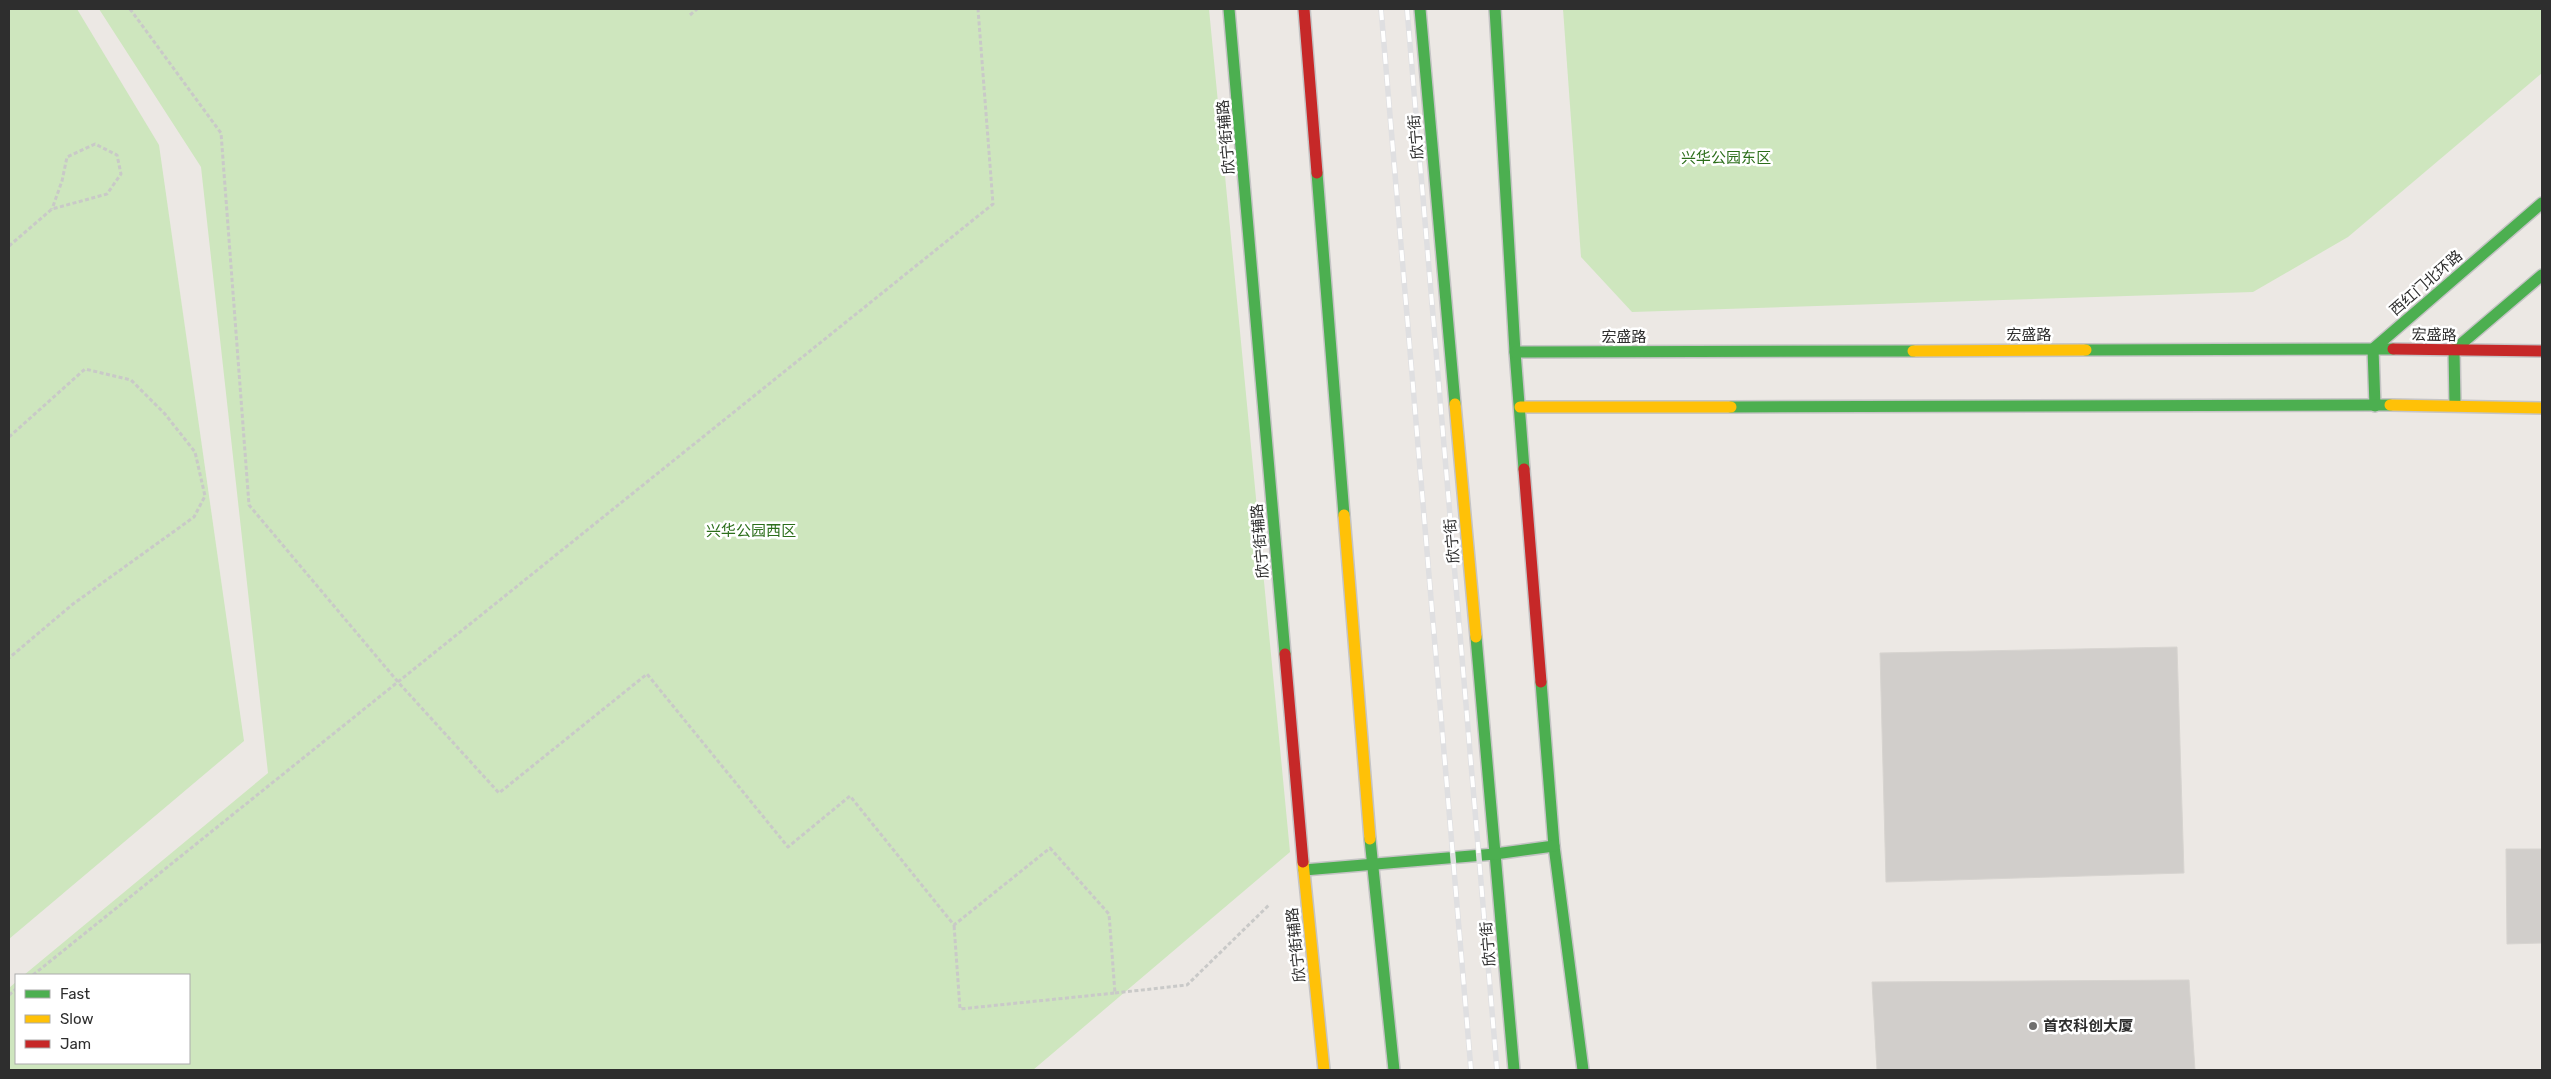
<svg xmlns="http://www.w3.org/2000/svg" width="2551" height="1079" font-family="Rubik,'Noto Sans SC',sans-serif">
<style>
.green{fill:#cee6be}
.building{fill:#d1cecb;stroke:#d7d4d0}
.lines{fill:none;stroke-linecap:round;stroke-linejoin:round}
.fast-casing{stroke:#c5c4c5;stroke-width:14}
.slow-casing{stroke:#c5c4c5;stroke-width:14}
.jam-casing{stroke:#c5c4c5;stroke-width:14}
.path{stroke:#c9c9c8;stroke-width:3;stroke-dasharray:4 2.5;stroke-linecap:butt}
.fast{stroke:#4caf50;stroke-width:11}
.slow{stroke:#ffc107;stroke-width:11}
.jam{stroke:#c62828;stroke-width:11}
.rail-casing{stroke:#dfdfe1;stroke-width:5.5}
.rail{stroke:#fff;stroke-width:4;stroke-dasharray:11;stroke-linecap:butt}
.poi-dot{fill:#706f6e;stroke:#fff;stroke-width:2}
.labels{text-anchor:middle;stroke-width:5;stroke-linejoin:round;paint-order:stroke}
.street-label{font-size:15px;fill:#2e2e2e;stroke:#fff}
.park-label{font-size:15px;fill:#2c6e1b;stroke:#fff}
.poi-label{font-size:15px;font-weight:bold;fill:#2e2e2e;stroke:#fff;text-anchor:start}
</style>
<rect width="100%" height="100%" fill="#ece8e4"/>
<g class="green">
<polygon points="9,9 77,9 159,145 244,741 9,939"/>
<polygon points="99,9 1209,9 1290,852 1033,1070 9,1070 9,988 16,982 16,1063 189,1063 189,975 24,975 268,773 201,167"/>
<polygon points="1563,9 2542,9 2542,73 2348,237 2253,292 1632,312 1581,257"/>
</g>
<g class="building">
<polygon points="2177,647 2184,873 1886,882 1880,653"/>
<polygon points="2506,849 2542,849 2542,943 2507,944"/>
<polygon points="2189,980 2195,1070 1877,1070 1872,982"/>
</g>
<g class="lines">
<defs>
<g id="fast">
<polyline points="1229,9 1285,654"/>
<polyline points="1420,9 1455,404"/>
<polyline points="1495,9 1515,352 1524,469"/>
<polyline points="1317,173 1344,515"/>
<polyline points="2086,350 2393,349"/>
<polyline points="1515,352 1913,351"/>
<polyline points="2455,405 2454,350 2542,275"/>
<polyline points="2375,406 2373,349 2542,203"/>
<polyline points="1731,407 2390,405"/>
<polyline points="1476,637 1514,1070"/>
<polyline points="1541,682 1554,846 1583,1070"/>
<polyline points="1370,839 1394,1070"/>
<polyline points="1304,870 1495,854 1554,846"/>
</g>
<g id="slow">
<polyline points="1913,351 2086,350"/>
<polyline points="1455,404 1476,637"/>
<polyline points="2390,405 2542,408"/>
<polyline points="1520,407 1731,407"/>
<polyline points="1344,515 1370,839"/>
<polyline points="1303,862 1324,1070"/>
</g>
<g id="jam">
<polyline points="1304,9 1317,173"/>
<polyline points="2393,349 2542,351"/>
<polyline points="1524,469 1541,682"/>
<polyline points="1285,654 1303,862"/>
</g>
</defs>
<use href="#fast" class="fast-casing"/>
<use href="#slow" class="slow-casing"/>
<use href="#jam" class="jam-casing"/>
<g class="path">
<polyline points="130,9 221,133 249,505 398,682 499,793 647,674 788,847 850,796 954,925 1050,848 1109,914 1115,993 960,1009 954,925"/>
<polyline points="690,15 697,9"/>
<polyline points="9,246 52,209 107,194 121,174 117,155 95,144 67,157 62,181 52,209"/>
<polyline points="9,437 85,369 131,380 165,414 195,452 205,496 194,517 73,604 9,658"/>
<polyline points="33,975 993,204 978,9"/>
<polyline points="1115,993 1187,985 1270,904"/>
<polyline points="9,995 16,989"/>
</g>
<use href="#fast" class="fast"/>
<use href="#slow" class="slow"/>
<use href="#jam" class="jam"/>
<defs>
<g id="rail">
<polyline points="1381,9 1471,1070"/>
<polyline points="1407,9 1497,1070"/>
</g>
</defs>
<use href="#rail" class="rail-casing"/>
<use href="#rail" class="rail"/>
</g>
<circle class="poi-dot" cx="2033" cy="1026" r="5"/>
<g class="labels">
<g class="street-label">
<text transform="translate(1226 137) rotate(-95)" y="5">欣宁街辅路</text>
<text transform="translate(1416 137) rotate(-95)" y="5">欣宁街</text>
<text transform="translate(2426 283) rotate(-41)" y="5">西红门北环路</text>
<text x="2029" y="340">宏盛路</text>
<text transform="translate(2434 335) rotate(1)" y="5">宏盛路</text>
<text x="1624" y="342">宏盛路</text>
<text transform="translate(1260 541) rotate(-95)" y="5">欣宁街辅路</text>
<text transform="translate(1452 541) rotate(-95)" y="5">欣宁街</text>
<text transform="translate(1488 944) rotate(-95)" y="5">欣宁街</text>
<text transform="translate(1296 945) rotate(-96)" y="5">欣宁街辅路</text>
</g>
<g class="park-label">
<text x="1726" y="163">兴华公园东区</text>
<text x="751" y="536">兴华公园西区</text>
</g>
<g class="poi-label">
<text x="2043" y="1031">首农科创大厦</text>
</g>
</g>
<rect width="2551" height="1079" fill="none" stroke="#2e2e2e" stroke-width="20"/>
<rect x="15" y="974" width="175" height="90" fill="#ffffff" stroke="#ababab"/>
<rect x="25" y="990" width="25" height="8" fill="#4caf50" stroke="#ababab"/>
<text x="60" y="999" font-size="15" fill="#2e2e2e">Fast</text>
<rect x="25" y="1015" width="25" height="8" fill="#ffc107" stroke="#ababab"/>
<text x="60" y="1024" font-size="15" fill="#2e2e2e">Slow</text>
<rect x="25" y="1040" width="25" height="8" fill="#c62828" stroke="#ababab"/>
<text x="60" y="1049" font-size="15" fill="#2e2e2e">Jam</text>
</svg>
